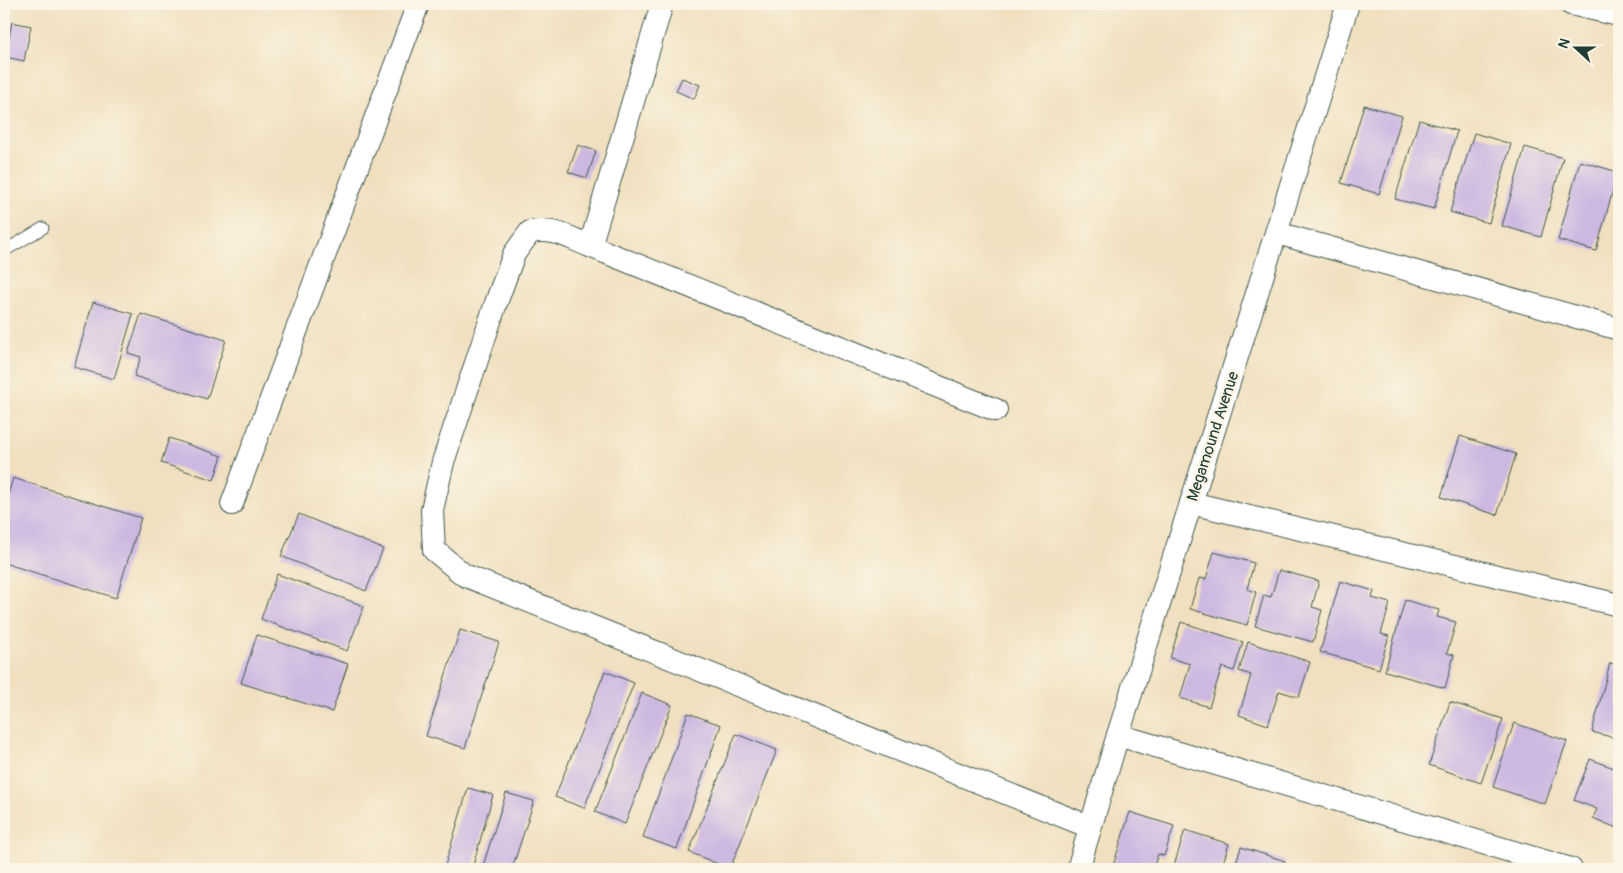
<svg xmlns="http://www.w3.org/2000/svg" width="1623" height="873" font-family="Pangolin,sans-serif">
<style>
.building{fill:#cdb8e1}
.lines{fill:none;stroke-linecap:round;stroke-linejoin:round}
.service-casing{stroke:#3e5549;stroke-width:13}
.minor-casing{stroke:#3e5549;stroke-width:24}
.service{stroke:#fff;stroke-width:11}
.minor{stroke:#fff;stroke-width:22}
.labels{text-anchor:middle;stroke-width:5;stroke-linejoin:round;paint-order:stroke}
.street-label{font-size:16px;fill:#1f3d34;stroke:#fcf5e5}
</style>
<rect width="100%" height="100%" fill="#fcf5e5"/>
<filter id="ink" filterUnits="userSpaceOnUse"><feTurbulence type="fractalNoise" baseFrequency=".02" numOctaves="2"/><feDisplacementMap in="SourceGraphic" scale="10" xChannelSelector="R" yChannelSelector="G"/><feConvolveMatrix kernelMatrix="1 2 1 2 8 2 1 2 1" color-interpolation-filters="sRGB"/></filter>
<filter id="wash" filterUnits="userSpaceOnUse"><feTurbulence type="fractalNoise" baseFrequency=".0096" numOctaves="4" result="noise"/><feDisplacementMap in="SourceGraphic" scale="20" xChannelSelector="R" yChannelSelector="G"/><feGaussianBlur stdDeviation="1.12" result="paint"/><feColorMatrix in="noise" values="0 0 0 0 0 0 0 0 0 0 0 0 0 0 0 0 0 1.4 0 .05"/><feComposite in="paint" operator="in"/></filter>
<g filter="url(#wash)">
<rect width="100%" height="100%" fill="#f0e0c0"/>
<g id="blocks">
<g class="building">
<polygon points="12,22 31,26 24,61 5,57"/>
<polygon points="682,78 700,85 694,99 676,91"/>
<polygon points="1364,105 1402,116 1379,194 1341,183"/>
<polygon points="1419,120 1457,131 1434,209 1395,199"/>
<polygon points="1474,133 1511,144 1489,223 1450,212"/>
<polygon points="578,145 596,151 587,178 568,172"/>
<polygon points="1525,147 1563,158 1541,237 1502,226"/>
<polygon points="1580,161 1618,172 1596,251 1558,240"/>
<polygon points="93,302 133,314 114,379 74,367"/>
<polygon points="141,314 226,340 207,399 134,376 141,357 128,353"/>
<polygon points="1460,436 1516,454 1497,515 1441,497"/>
<polygon points="169,438 222,456 214,480 161,463"/>
<polygon points="13,478 141,518 116,598 4,563 4,507"/>
<polygon points="299,514 383,549 366,591 281,556"/>
<polygon points="1214,552 1254,563 1247,589 1256,592 1247,625 1190,609 1199,578 1206,579"/>
<polygon points="1279,570 1319,581 1312,607 1322,610 1313,642 1255,626 1264,595 1271,597"/>
<polygon points="277,574 364,606 347,651 261,619"/>
<polygon points="1340,581 1374,591 1372,598 1390,603 1381,634 1389,636 1379,669 1320,652"/>
<polygon points="1405,600 1439,610 1437,617 1456,622 1447,653 1454,655 1445,688 1385,671"/>
<polygon points="1181,622 1243,642 1234,671 1222,667 1209,707 1180,698 1190,664 1170,658"/>
<polygon points="460,630 499,642 465,748 426,736"/>
<polygon points="257,635 348,664 332,712 241,683"/>
<polygon points="1248,642 1310,662 1299,697 1279,691 1268,725 1239,715 1251,675 1239,671"/>
<polygon points="1610,663 1619,665 1619,739 1592,732"/>
<polygon points="605,671 634,683 584,808 555,797"/>
<polygon points="642,693 672,705 625,824 595,812"/>
<polygon points="1450,702 1503,719 1481,783 1429,765"/>
<polygon points="688,713 721,725 677,849 643,837"/>
<polygon points="1514,723 1567,741 1545,804 1493,787"/>
<polygon points="736,734 777,750 730,869 689,852"/>
<polygon points="1590,759 1619,770 1619,829 1593,818 1597,809 1574,800"/>
<polygon points="468,788 493,795 472,869 444,869"/>
<polygon points="506,793 534,801 512,869 482,869"/>
<polygon points="1130,812 1174,826 1164,856 1158,854 1153,869 1112,869"/>
<polygon points="1185,830 1229,844 1221,869 1173,869"/>
<polygon points="1241,847 1285,861 1282,869 1234,869"/>
</g>
</g>
</g>
<g filter="url(#ink)">
<use href="#blocks" fill-opacity="0" stroke="#3e5549" stroke-width="1"/>
<g class="lines">
<defs>
<polyline id="service" points="4,251 43,228"/>
<g id="minor">
<path d="M 662,4 L 590,246 C 567,237 555,228 530,232 L 514,254 L 496,303 L 443,462 L 432,510 L 434,550 L 464,575 L 1090,827"/>
<polyline points="1571,4 1619,15"/>
<polyline points="1277,233 1619,329"/>
<polyline points="590,246 996,410"/>
<polyline points="1191,503 1619,605"/>
<polyline points="232,504 418,4"/>
<polyline points="1118,735 1571,869"/>
<polyline points="1078,869 1118,735 1348,4"/>
</g>
</defs>
<use href="#service" class="service-casing"/>
<use href="#minor" class="minor-casing"/>
<use href="#service" class="service"/>
<use href="#minor" class="minor"/>
</g>
</g>
<g class="labels">
<g class="street-label">
<text transform="translate(1212 436) rotate(-72)" y="6">Megamound Avenue</text>
</g>
</g>
<rect width="1623" height="873" fill="none" stroke="#fcf5e5" stroke-width="20"/>
<g transform="translate(1576 48) rotate(291)" stroke="#fcf5e5" stroke-width="4" paint-order="stroke">
<path d="M0-4L9 19L0 12L-9 19Z" fill="#1f3d34"/>
<text y="-8" font-size="14" font-weight="bold" text-anchor="middle" fill="#1f3d34">N</text>
</g>
</svg>
